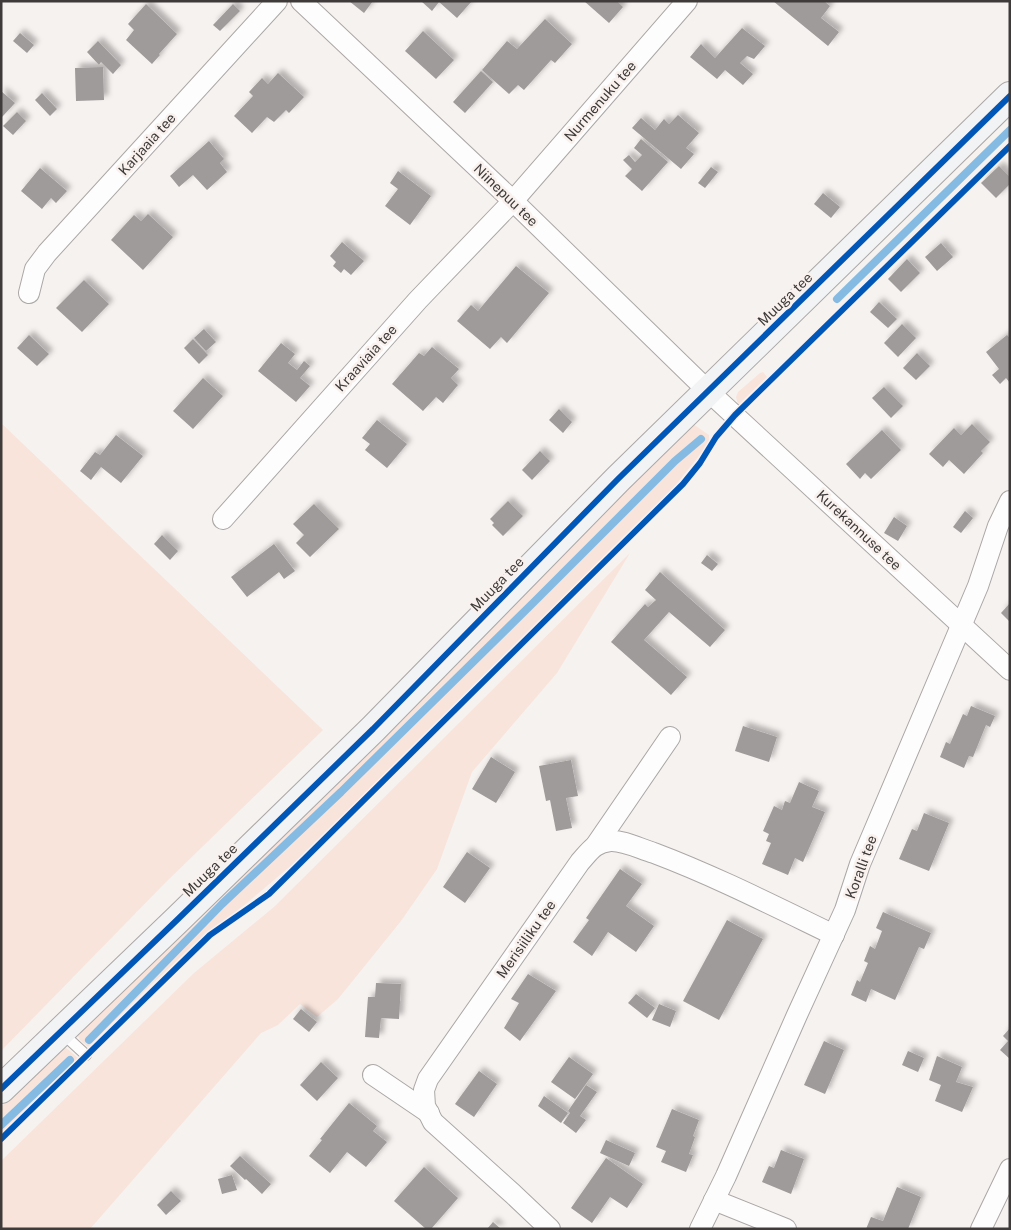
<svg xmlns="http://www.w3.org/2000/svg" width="1011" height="1230" font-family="'Public Sans',sans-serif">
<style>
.green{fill:#f8e4db}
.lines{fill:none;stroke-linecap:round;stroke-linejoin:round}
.stream{stroke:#85bbe3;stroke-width:8}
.building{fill:#9f9b9a;filter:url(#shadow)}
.lane-casing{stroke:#aba7a6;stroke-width:12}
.street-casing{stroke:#aba7a6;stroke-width:22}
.secondary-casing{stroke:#aba7a6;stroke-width:30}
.lane{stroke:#fefdfd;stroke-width:10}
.street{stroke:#fefdfd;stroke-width:20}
.secondary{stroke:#f1f3f5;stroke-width:28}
.cycleway-casing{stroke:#f9f1ed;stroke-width:9}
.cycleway{stroke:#0057b8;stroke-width:6}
.labels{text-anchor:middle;stroke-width:5;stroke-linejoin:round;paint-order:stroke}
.street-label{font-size:14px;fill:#3e3b3a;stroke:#f9f1ed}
</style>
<defs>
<filter id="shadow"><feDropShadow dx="4.5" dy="-4.5" stdDeviation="2.5" flood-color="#0004"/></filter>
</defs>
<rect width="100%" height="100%" fill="#f6f2f0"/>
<g class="green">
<polygon points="763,372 767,377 738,405 736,397 738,392 760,373"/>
<polygon points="1,423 323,730 166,882 1,1051"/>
<polygon points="693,424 709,435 709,441 703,451 666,497 294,863 247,903 199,940 153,983 88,1047 80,1040 78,1036 79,1032"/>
<polygon points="630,553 557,673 472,772 437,869 401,921 338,999 317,1017 300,1004 278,1025 261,1033 90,1229 1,1229 1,1161 194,973 274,907"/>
<polygon points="66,1048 78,1058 1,1133 1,1107 61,1049"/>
</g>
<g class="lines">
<g class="stream">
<polyline points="837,299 1010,130"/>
<polyline points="89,1040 222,904 341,792 535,601 675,461 701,439"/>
<polyline points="1,1125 70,1060"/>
</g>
</g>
<g class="building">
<polygon points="349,1 373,1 364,13"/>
<polygon points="421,1 472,1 457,18 439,2 432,11"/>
<polygon points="584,1 617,1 623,7 609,23"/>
<polygon points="773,1 824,1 830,6 821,18 839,32 828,46"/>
<polygon points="146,4 177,34 159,54 160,55 152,64 126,40 134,30 128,24"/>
<polygon points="233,4 240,11 220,31 213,25"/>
<polygon points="545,19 572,44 555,63 551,60 524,90 518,85 509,94 482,70 507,41 517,49"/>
<polygon points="742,28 765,46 754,59 747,56 740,63 753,74 743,85 725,70 717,79 690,57 701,44 715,58"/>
<polygon points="423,31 454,60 436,79 405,51"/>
<polygon points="20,33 34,45 27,53 13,41"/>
<polygon points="98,41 121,65 113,74 101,62 99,65 87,52"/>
<polygon points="103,67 104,100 76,101 75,68"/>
<polygon points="481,71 493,82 465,113 453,102"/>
<polygon points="278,73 304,97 289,113 286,110 274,122 267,117 252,133 234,116 253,96 249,92 262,78 268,84"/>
<polygon points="1,91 15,103 2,117 1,116"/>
<polygon points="42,93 57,109 50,116 35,100"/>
<polygon points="17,112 26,121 13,135 3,126"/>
<polygon points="678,115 699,133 686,148 694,154 681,169 632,128 641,118 655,130 664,119 669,124"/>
<polygon points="641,139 668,162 642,191 625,176 632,169 623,160 629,155 635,162 642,155 634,148"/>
<polygon points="209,141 224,159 220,163 227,172 207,190 193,175 179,187 170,176"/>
<polygon points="999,166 1010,177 1010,184 996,198 981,183"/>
<polygon points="711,167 718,172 705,188 698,183"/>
<polygon points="40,168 67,191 56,203 51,198 42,209 21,191"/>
<polygon points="398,171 431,196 410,225 385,206 398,189 390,183"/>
<polygon points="823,193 840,207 831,218 814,204"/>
<polygon points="148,214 173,237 143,270 111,240 134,215 141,221"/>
<polygon points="342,242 364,261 351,275 344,269 341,273 333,266 336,262 330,256"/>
<polygon points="941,243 953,257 937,271 925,257"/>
<polygon points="907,259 920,273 901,292 888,279"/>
<polygon points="516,266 549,293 507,343 501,337 490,349 457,321 471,305 478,311"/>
<polygon points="84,280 109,304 82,332 56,308"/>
<polygon points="879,302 897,319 888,328 870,312"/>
<polygon points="902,324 916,338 898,357 884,343"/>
<polygon points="204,329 216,342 206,351 194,338"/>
<polygon points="29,335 49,354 37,366 17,348"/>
<polygon points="1007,335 1010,338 1010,383 1006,378 1000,384 992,375 999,369 986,352"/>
<polygon points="193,339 208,355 199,364 184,348"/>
<polygon points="281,343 295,354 288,363 297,370 304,361 310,366 300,378 310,386 296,402 258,371"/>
<polygon points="432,347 459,369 451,378 458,385 443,403 436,397 423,411 392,384 419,353 424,356"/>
<polygon points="917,353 930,366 916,380 903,368"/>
<polygon points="203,378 223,396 193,429 173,411"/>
<polygon points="884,387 903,406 891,418 872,398"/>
<polygon points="559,409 572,422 563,433 549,420"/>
<polygon points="377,420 407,444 387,468 365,450 370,444 362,438"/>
<polygon points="972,424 990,442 981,451 983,453 964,474 949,460 943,467 929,454 954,428 961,435"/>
<polygon points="882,430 901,450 871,479 865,473 860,479 846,464"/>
<polygon points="116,435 143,456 121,483 101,467 91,480 80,471 95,452 100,455"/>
<polygon points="540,451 550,461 532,480 522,470"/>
<polygon points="508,501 523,516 503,536 492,525 494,523 490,519"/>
<polygon points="314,504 339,529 310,557 296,543 304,535 293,524"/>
<polygon points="965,511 973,518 961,533 953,527"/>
<polygon points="894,517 907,526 898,541 884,533"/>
<polygon points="162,535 178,551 170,560 154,544"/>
<polygon points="274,544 295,571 284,579 279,572 247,597 231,577"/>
<polygon points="707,555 718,564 712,571 701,563"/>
<polygon points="660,572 725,630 710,647 669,612 644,640 687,677 671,695 611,642 645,604 648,607 656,600 645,590"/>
<polygon points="1010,603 1010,622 1001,613"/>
<polygon points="971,706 995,716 990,727 986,725 973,757 969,756 964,768 940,757 946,742 950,744 963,714 967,716"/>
<polygon points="743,726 777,737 769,762 735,751"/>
<polygon points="491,757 515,772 496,803 472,789"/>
<polygon points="571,760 578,796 566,798 572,828 556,831 550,800 546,801 539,766"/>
<polygon points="799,782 819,791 812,807 825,812 803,862 795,858 788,875 762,864 771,843 766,841 769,834 763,831 774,806 782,810 785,801 790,803"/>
<polygon points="924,813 949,823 929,871 899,859 912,829 917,831"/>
<polygon points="467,852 490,868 465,903 443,887"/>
<polygon points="620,869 642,884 626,906 654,926 636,952 608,932 592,956 573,942 589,920 586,918"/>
<polygon points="883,912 931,933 924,949 919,947 895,1000 871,989 866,1002 851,995 857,980 860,982 868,963 864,961 870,946 875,949 882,931 876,928"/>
<polygon points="727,920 763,939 719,1020 683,1001"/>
<polygon points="528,974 556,991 520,1041 504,1028 519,1003 511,999"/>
<polygon points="376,983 401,984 399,1019 381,1018 379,1038 365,1037 368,997 375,997"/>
<polygon points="636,994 655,1008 647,1018 628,1003"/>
<polygon points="659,1004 676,1011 670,1027 652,1020"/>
<polygon points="301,1009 317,1022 309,1032 293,1019"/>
<polygon points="1010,1028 1010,1059 1000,1050 1008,1041 1003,1036"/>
<polygon points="824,1041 844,1050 825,1094 804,1085"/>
<polygon points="908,1051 924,1058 918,1072 902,1065"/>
<polygon points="937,1056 962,1067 956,1082 973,1087 962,1112 935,1101 941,1085 929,1080"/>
<polygon points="569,1057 593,1074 575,1099 551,1082"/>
<polygon points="321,1062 338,1078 317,1101 300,1085"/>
<polygon points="479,1071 497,1084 474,1117 455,1104"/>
<polygon points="586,1085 597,1092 580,1116 586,1120 576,1133 563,1123 570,1113 568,1111"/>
<polygon points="544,1096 568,1113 561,1123 538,1106"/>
<polygon points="349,1103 377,1126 373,1131 387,1142 366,1167 347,1152 330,1173 309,1156 322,1140 320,1139"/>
<polygon points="672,1109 699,1120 693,1136 695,1137 689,1154 693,1155 686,1172 661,1162 666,1151 656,1147"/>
<polygon points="606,1140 635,1153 629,1166 600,1153"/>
<polygon points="781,1150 804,1159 791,1194 762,1182 769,1166 774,1168"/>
<polygon points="240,1156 271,1184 262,1194 246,1179 245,1180 230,1166"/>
<polygon points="606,1158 643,1184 627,1208 610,1197 592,1223 571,1208"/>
<polygon points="424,1167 458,1198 431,1229 426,1229 394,1201"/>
<polygon points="232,1175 237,1190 222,1194 218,1179"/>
<polygon points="897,1187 921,1197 908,1229 866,1229 871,1217 883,1221"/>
<polygon points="171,1191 181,1201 166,1215 157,1205"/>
<polygon points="493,1222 501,1229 487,1229"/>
</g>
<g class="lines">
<defs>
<polyline id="lane" points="61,1032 86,1055"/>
<g id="street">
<polyline points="301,1 513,201 708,391 1010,670"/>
<polyline points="29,293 35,269 47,253 277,1"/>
<polyline points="223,519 418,300 513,201 687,1"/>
<polyline points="596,845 670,737"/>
<polyline points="373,1075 429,1113"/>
<polyline points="714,1200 786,1229"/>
<path d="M 550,1229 L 513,1194 L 433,1122 L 425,1106 L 424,1090 L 428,1079 L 580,862 C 590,851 594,843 610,841 C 624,840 640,849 654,853 C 715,876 774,906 834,935"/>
<polyline points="700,1229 726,1176 797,1015 845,910 860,864 978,586 998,526 1010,501"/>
<polyline points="981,1229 1010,1169"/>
</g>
<polyline id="secondary" points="1,1089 177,920 373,729 618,479 1010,96"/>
</defs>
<use href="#lane" class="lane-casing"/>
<use href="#street" class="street-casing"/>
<use href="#secondary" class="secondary-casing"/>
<use href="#lane" class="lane"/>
<use href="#street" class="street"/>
<use href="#secondary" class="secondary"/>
<defs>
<g id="cycleway">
<polyline points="1,1089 177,920 373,729 618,479 1010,96"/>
<polyline points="1,1139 210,935 269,894 683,484 700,463 716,437 735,415 1010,146"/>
</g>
</defs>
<use href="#cycleway" class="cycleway-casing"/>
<use href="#cycleway" class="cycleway"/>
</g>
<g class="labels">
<g class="street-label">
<text transform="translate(600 101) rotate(-49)" y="5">Nurmenuku tee</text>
<text transform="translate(147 144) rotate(-48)" y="5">Karjaaia tee</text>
<text transform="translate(506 195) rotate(44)" y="5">Niinepuu tee</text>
<text transform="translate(785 299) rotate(-44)" y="5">Muuga tee</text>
<text transform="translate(366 358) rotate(-48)" y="5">Kraaviaia tee</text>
<text transform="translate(859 530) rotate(43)" y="5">Kurekannuse tee</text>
<text transform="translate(497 584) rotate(-46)" y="5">Muuga tee</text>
<text transform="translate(861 867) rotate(-70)" y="5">Koralli tee</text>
<text transform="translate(210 870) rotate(-44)" y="5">Muuga tee</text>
<text transform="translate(526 939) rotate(-55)" y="5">Merisiiliku tee</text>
</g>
</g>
<rect width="1011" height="1230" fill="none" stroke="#3e3b3a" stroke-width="5"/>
</svg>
